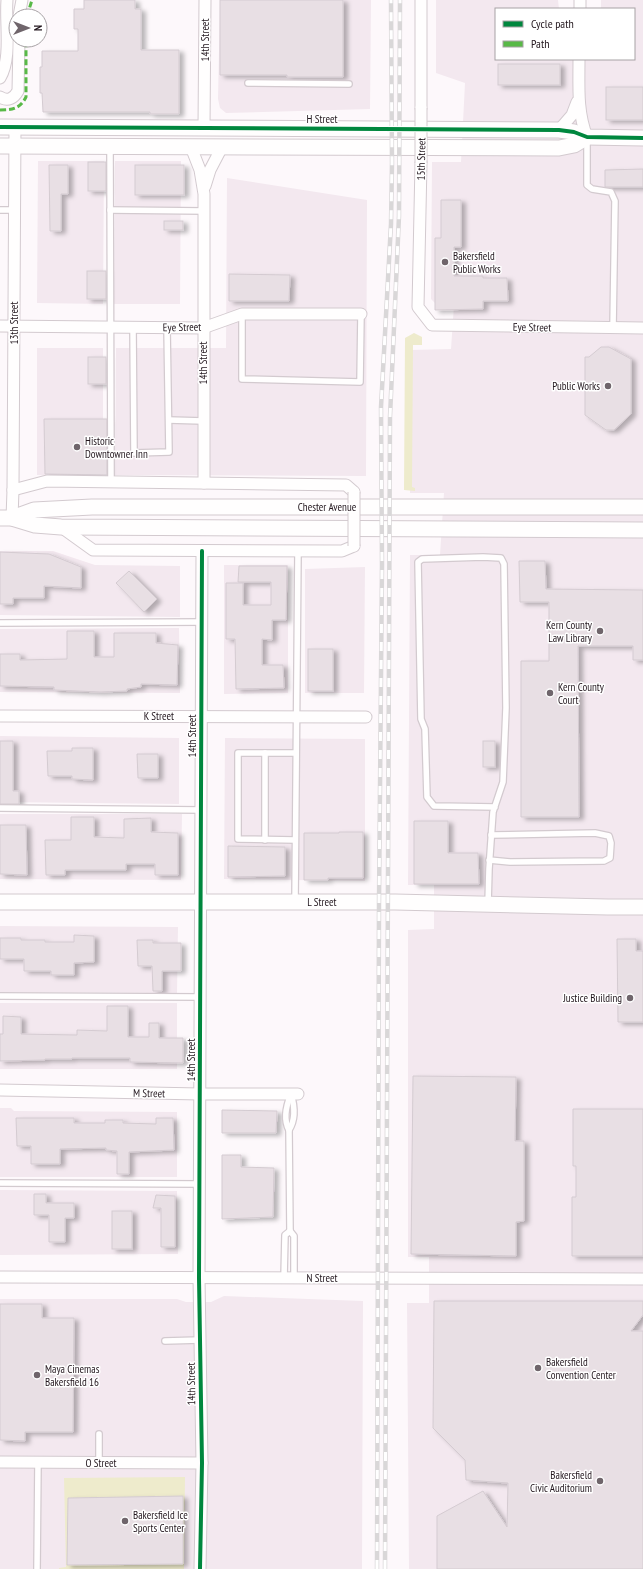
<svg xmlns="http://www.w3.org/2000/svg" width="643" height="1569" font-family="'PT Sans Narrow',sans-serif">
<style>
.built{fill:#f3e8ef}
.green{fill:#eeebcc}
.building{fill:#e8dfe4;stroke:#d4cbd1;filter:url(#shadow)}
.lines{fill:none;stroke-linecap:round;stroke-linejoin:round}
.lane-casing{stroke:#d3cacf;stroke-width:8}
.street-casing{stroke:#d3cacf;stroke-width:13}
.secondary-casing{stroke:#d3cacf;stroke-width:17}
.lane{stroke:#fffefe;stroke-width:5.5}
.street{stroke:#fffefe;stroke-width:11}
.secondary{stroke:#fffefe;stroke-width:15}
.rail-casing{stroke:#d9d7d8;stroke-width:4.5}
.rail{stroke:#fff;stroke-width:3;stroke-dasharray:9;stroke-linecap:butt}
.street-bridge-casing{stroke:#d3cacf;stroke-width:13;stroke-linecap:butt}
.street-bridge{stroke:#fffefe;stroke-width:11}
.quiet{stroke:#58b947;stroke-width:3;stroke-dasharray:6 3;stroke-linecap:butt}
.cycleway-casing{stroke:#fff;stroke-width:6}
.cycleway{stroke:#00873e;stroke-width:4}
.poi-dot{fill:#6f656b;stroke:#fff;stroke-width:1.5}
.labels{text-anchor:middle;stroke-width:3;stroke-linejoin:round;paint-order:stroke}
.street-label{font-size:11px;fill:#22161d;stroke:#fff}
.poi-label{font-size:11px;fill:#22161d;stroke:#fff;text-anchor:start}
</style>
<defs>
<filter id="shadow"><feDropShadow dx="4.5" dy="2.5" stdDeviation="2" flood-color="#0004"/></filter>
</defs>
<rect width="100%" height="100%" fill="#fdf8fb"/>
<g class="built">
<polygon points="220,0 371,0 370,109 226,113 220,108 218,99"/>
<polygon points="436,0 558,0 559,9 496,9 496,59 634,59 634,9 601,9 601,0 643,0 643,1569 409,1569 407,1303 429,1303 429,1257 408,1257 408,930 434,929 434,885 408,885 410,555 440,555 444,493 410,493 411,350 451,349 454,305 437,305 431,299 432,162 461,162 465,83 436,73"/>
<polygon points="38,161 104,161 103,304 37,303"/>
<polygon points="115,161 181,161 180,304 114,304"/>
<polygon points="227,178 367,200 366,476 115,475 116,348 226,348"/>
<polygon points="37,348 103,348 103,476 37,475"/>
<polygon points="0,551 53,551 95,565 180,566 180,617 0,615"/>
<polygon points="224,565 288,565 288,693 224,694"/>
<polygon points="365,567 364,693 305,693 305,569"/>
<polygon points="179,628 180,693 0,692 0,629"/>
<polygon points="0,736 179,738 179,804 0,802"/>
<polygon points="225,738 365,739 365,881 224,879"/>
<polygon points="0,814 182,814 181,880 0,879"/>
<polygon points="0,926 178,927 177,993 0,992"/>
<rect x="0" y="1003" width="177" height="66"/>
<polygon points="0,1108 11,1108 14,1111 177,1112 177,1177 0,1177"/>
<polygon points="0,1190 177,1191 178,1254 0,1255"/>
<polygon points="224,1296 363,1301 362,1569 0,1569 0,1299 177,1299 186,1302 211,1302"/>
</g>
<g class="green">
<polygon points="414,333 422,337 422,345 413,345 412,487 415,488 415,491 404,490 405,338"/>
<polygon points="185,1477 184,1569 59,1569 59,1568 66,1567 64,1478"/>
</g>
<g class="building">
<polygon points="84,0 135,0 135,9 141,9 141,50 179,50 179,114 150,114 150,112 43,112 42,93 40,93 40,67 42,67 42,51 78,51 78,29 74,29 74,9 84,9"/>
<polygon points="220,0 343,0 343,77 287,77 287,75 220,75"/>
<rect x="498" y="64" width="62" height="21"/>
<rect x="606" y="87" width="37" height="33"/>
<rect x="88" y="162" width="18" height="29"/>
<polygon points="49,165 68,165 68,194 61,194 61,231 50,231"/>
<rect x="135" y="165" width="49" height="30"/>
<polygon points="643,169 643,187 605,187 605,170"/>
<polygon points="441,200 461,200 461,247 454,247 454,276 483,276 483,278 507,278 508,301 483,301 483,309 435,310 435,238 441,238"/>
<rect x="164" y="221" width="19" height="9"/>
<rect x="87" y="271" width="19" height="28"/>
<polygon points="229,274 290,275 289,301 229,301"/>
<polygon points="601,347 609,347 631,359 631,414 614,430 606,430 585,415 585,357 589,357"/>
<rect x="88" y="357" width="18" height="27"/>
<polygon points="44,419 107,419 107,475 45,474"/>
<polygon points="0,552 49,554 81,567 81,588 44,586 44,598 13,598 13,604 0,604"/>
<polygon points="519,561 545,561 546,589 643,590 643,660 633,660 633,646 578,646 579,817 521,817 521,661 549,661 549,602 520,602"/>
<polygon points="239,566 287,566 286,620 272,620 272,640 262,639 262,665 283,665 284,688 236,689 235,639 226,639 226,583 243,583 243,605 271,605 271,582 238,582"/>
<polygon points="129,571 157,599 144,612 116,583"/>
<polygon points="67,631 94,631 94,657 114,657 114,633 156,633 156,643 178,645 177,685 141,684 141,687 127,689 127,691 100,692 54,690 54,687 0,686 0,654 20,654 20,660 67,659"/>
<rect x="308" y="649" width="25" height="42"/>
<polygon points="0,741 13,741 13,791 19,791 19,804 0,804"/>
<rect x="483" y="741" width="12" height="26"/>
<polygon points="72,748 93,748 93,780 72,779 72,776 48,776 47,751 72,751"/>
<polygon points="137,754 158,754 158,778 138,778"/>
<polygon points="71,817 94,817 94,837 124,838 124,819 151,818 151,832 178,833 178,875 155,875 155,864 126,864 126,870 65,870 65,875 46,875 45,840 71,840"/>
<polygon points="414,821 448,821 448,853 478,853 479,884 414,884"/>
<polygon points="0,825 26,825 27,875 0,874"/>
<polygon points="339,832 363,832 363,878 328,878 328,880 304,880 304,833 339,833"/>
<polygon points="228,846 285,847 285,876 228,877"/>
<polygon points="74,935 94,936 94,962 74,963 74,975 51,975 51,971 24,971 24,959 0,959 0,938 21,938 21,940 45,940 45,942 74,942"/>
<polygon points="617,939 636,939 636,951 643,951 643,1022 618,1022"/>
<polygon points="137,940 153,940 153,943 181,943 181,971 162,971 162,991 153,991 152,966 138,966"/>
<polygon points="107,1006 128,1006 128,1037 149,1037 149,1023 159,1023 159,1038 183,1038 183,1063 130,1062 130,1058 72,1058 72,1059 45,1059 45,1060 0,1061 0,1034 3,1034 3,1016 21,1017 21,1034 77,1035 77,1030 107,1031"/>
<polygon points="413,1076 516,1077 515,1141 524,1141 524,1221 516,1222 516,1256 411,1254"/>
<polygon points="573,1109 643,1109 643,1256 572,1256 572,1197 576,1197 576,1166 573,1166"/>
<polygon points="222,1110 277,1111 276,1133 222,1133"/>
<polygon points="16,1118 74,1118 74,1123 105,1123 105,1120 123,1120 123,1123 156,1124 156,1118 173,1118 174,1150 129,1152 129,1174 117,1174 117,1151 106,1150 106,1148 60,1149 60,1164 31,1164 31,1146 17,1146"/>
<polygon points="222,1155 241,1155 241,1167 274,1168 273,1217 222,1219"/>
<polygon points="34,1194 46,1194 46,1203 74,1203 74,1218 65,1218 65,1242 49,1242 49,1215 34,1215"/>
<polygon points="156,1195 175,1196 175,1247 161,1247 161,1208 153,1208"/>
<rect x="112" y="1211" width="20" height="38"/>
<polygon points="434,1301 643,1301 643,1315 631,1331 643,1331 643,1569 437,1569 437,1516 483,1491 507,1527 508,1483 466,1480 465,1460 433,1428"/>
<polygon points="0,1304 42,1304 42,1318 74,1318 73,1432 25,1432 25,1441 0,1440"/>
<polygon points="183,1496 183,1564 67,1565 68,1498"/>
</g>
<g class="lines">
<defs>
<g id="lane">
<polyline points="248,83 349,84"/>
<polyline points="587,140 587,185 592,189 611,192 615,201 613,328"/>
<polyline points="110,147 111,482"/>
<polyline points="0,210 15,210"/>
<polyline points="110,210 204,211"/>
<polyline points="242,314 242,379 360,382 361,314"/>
<polyline points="133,327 134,453 169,452 167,328"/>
<polyline points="169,420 203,421"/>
<polyline points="0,623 202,622"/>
<polyline points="265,753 265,840"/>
<polyline points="0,808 201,810"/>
<polyline points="295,840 238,839 238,753 295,753"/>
<polyline points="489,860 510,862 604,861 610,858 611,843 609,836 595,833 491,835"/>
<polyline points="295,902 298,551"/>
<polyline points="488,904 489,869 493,812 503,782 506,708 504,564 501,558 483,557 422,559 418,562 421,719 425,729 427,797 434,806 495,807"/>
<polyline points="0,996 200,997"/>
<path d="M 289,1130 C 296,1119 295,1107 291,1094"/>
<polyline points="0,1183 199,1184"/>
<path d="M 290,1231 L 289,1130 C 283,1119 286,1106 291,1094"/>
<polyline points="284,1278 285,1235 290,1231 294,1236 294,1278"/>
<polyline points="165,1341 200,1340"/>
<polyline points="99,1463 99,1434"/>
<polyline points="37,1569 38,1462"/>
</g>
<g id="street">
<polyline points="421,0 421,108"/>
<polyline points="580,9 580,0"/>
<polyline points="19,16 22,0"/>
<path d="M 579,59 C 579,86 577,112 587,137"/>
<path d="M 0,78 C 12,58 5,24 7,0"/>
<path d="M 0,97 C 8,102 14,98 18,91 L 19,40"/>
<polyline points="204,128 205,0"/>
<polyline points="559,130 572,115 577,102"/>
<polyline points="191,147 200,170 204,194 204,483"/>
<polyline points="421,163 418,307 432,325 643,328"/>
<polyline points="205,186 210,170 222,147"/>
<polyline points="0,326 203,328 242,314 361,314"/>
<polyline points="13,490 47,481 346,485 354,492"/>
<polyline points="12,518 13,490 15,127"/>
<polyline points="61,527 93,550 342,551 354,546"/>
<polyline points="0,716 366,717"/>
<polyline points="0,1090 200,1094 298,1094"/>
<polyline points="0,1277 643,1279"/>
<polyline points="0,1462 202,1463"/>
<polyline points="200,1569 202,1463 199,1278 202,551"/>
</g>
<g id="secondary">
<polyline points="0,127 559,130 574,132 587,137 643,138"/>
<polyline points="0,146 559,148 574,145 587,137"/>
<polyline points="0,518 12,518 35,525 61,527 643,530"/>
<polyline points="12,518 34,510 92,507 643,507"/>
<polyline points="0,902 395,902 608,907 643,907"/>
</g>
</defs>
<use href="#lane" class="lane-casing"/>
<use href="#street" class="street-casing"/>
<use href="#secondary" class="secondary-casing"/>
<use href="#lane" class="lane"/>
<use href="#street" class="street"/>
<use href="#secondary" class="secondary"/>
<defs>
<g id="rail">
<polyline points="377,1569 379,902 382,565 381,407 391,224 392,163 391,0"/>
<polyline points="385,1569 390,417 399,216 400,0"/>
</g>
</defs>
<use href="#rail" class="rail-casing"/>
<use href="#rail" class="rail"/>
<defs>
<g id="street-bridge">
<polyline points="421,163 421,108"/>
<polyline points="354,492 354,546"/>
</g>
</defs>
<use href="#street-bridge" class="street-bridge-casing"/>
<use href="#street-bridge" class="street-bridge"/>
<g class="quiet">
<polyline points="27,16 32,0"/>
<path d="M 0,110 C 12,110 20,109 26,97 L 26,40"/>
</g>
<defs>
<g id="cycleway">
<polyline points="0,127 559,130 574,132 587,137 643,138"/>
<polyline points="200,1569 202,1463 199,1278 202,551"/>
</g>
</defs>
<use href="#cycleway" class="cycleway-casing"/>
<use href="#cycleway" class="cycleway"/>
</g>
<g class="poi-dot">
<circle cx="445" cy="262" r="4"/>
<circle cx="608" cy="386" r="4"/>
<circle cx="77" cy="447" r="4"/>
<circle cx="600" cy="631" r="4"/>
<circle cx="550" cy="693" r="4"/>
<circle cx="630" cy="998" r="4"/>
<circle cx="538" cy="1368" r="4"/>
<circle cx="37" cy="1375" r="4"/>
<circle cx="600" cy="1481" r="4"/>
<circle cx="125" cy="1521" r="4"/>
</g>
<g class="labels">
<g class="street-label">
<text transform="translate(205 40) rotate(-90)" y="4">14th Street</text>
<text x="322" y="123">H Street</text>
<text transform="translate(421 159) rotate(-89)" y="4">15th Street</text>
<text transform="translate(14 323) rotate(-90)" y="4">13th Street</text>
<text transform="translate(182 327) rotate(-1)" y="4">Eye Street</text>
<text transform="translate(532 327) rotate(1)" y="4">Eye Street</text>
<text transform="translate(203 363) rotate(-90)" y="4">14th Street</text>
<text x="327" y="511">Chester Avenue</text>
<text x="159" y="720">K Street</text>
<text transform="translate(192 736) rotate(-90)" y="4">14th Street</text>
<text x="322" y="906">L Street</text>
<text transform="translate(191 1060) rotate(-90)" y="4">14th Street</text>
<text transform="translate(149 1093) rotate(1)" y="4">M Street</text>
<text x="322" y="1282">N Street</text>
<text transform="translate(191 1384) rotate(-91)" y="4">14th Street</text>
<text x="101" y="1467">O Street</text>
</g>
<g class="poi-label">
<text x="453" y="260">Bakersfield<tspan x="453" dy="13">Public Works</tspan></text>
<text x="600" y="390" text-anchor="end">Public Works</text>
<text x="85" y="445">Historic<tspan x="85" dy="13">Downtowner Inn</tspan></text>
<text x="592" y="629" text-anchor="end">Kern County<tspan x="592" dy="13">Law Library</tspan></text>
<text x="558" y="691">Kern County<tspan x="558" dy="13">Court</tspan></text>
<text x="622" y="1002" text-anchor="end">Justice Building</text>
<text x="546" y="1366">Bakersfield<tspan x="546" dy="13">Convention Center</tspan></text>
<text x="45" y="1373">Maya Cinemas<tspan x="45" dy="13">Bakersfield 16</tspan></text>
<text x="592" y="1479" text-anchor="end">Bakersfield<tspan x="592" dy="13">Civic Auditorium</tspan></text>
<text x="133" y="1519">Bakersfield Ice<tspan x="133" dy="13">Sports Center</tspan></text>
</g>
</g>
<rect x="495" y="8" width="140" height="52" fill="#ffffff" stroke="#a7a2a5"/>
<rect x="503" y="21" width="20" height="6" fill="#00873e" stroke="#a7a2a5"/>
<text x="531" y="28" font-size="12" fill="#22161d">Cycle path</text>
<rect x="503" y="41" width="20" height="6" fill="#58b947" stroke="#a7a2a5"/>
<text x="531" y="48" font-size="12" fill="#22161d">Path</text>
<g transform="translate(28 28) rotate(90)"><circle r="19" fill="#ffffff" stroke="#a7a2a5"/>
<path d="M0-3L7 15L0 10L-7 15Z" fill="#6f656b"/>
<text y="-6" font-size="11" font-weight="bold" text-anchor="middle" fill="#22161d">N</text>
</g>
</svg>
